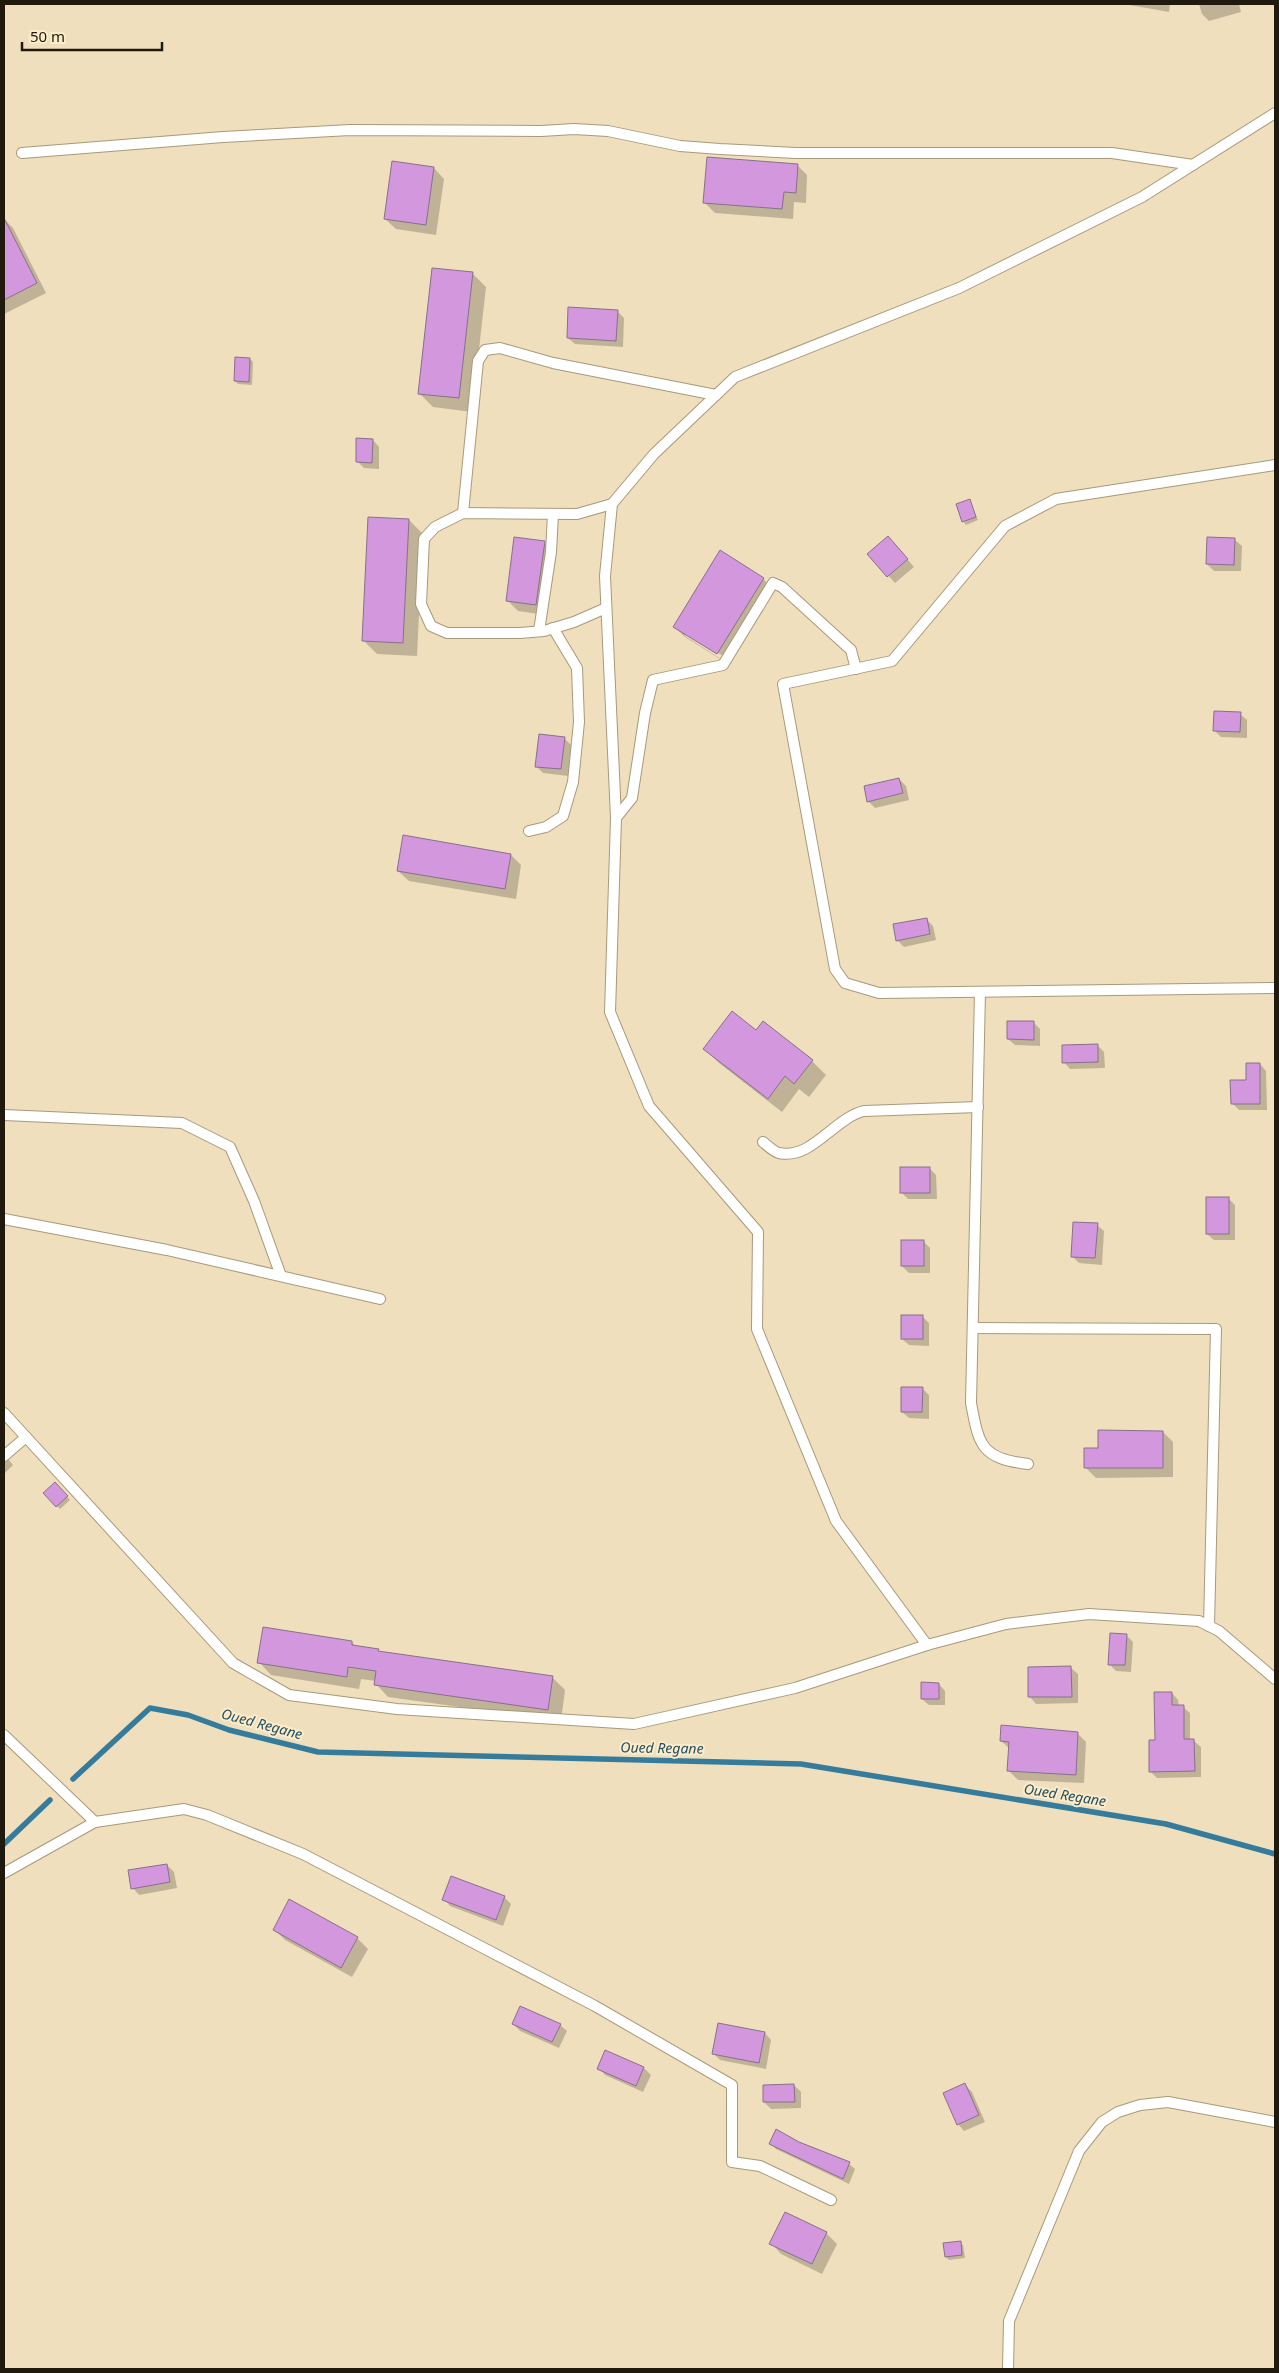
<svg xmlns="http://www.w3.org/2000/svg" width="1279" height="2373" font-family="'Noto Sans',sans-serif">
<style>
.shadow{fill:#0003;fill-rule:evenodd}
.lines{fill:none;stroke-linecap:round;stroke-linejoin:round}
.stream{stroke:#357b9b;stroke-width:5.5}
.building{fill:#d397de;stroke:#87708b}
.service-casing{stroke:#a99979;stroke-width:12}
.service{stroke:#fff;stroke-width:10}
.labels{text-anchor:middle;stroke-width:4;stroke-linejoin:round;paint-order:stroke}
.water-label{font-size:14px;font-style:italic;fill:#224d62;stroke:#fcecca}
</style>
<rect width="100%" height="100%" fill="#efdfbd"/>
<g class="shadow">
<polygon points="1124,4 1170,4 1169,12"/>
<polygon points="1199,4 1239,4 1241,12 1209,21 1202,14"/>
<polygon points="797,165 807,175 806,203 794,202 793,219 715,213 705,203"/>
<polygon points="434,168 444,179 436,235 396,229 385,219"/>
<polygon points="4,219 13,228 46,293 4,314"/>
<polygon points="472,273 486,287 472,412 433,407 419,393"/>
<polygon points="617,311 624,318 623,347 575,344 568,338"/>
<polygon points="250,359 253,362 252,385 238,384 235,381"/>
<polygon points="373,440 379,447 379,469 364,468 357,461"/>
<polygon points="970,501 978,520 966,525 963,521"/>
<polygon points="409,520 423,534 417,656 377,654 363,640"/>
<polygon points="1235,540 1242,546 1241,571 1214,571 1207,564"/>
<polygon points="544,543 555,553 546,615 518,611 507,600"/>
<polygon points="894,544 914,567 895,583 869,554"/>
<path d="M 763,579 L 774,589 L 728,664 L 685,637 L 675,627 ZM 685,633 L 723,656 L 721,659 L 685,636 Z"/>
<polygon points="1240,714 1247,720 1247,738 1221,737 1214,730"/>
<polygon points="564,738 571,745 568,776 543,773 536,766"/>
<polygon points="899,779 906,786 909,800 875,808 868,801"/>
<polygon points="511,855 521,865 516,899 409,881 398,871"/>
<polygon points="926,919 933,926 936,940 904,947 897,940"/>
<polygon points="1033,1022 1040,1029 1040,1046 1015,1045 1008,1039"/>
<polygon points="757,1032 812,1061 826,1075 809,1097 799,1089 782,1112 719,1063 705,1049"/>
<polygon points="1097,1045 1104,1052 1105,1068 1070,1069 1064,1062"/>
<polygon points="1260,1064 1266,1071 1267,1110 1239,1110 1232,1103"/>
<polygon points="929,1168 936,1175 937,1199 908,1199 901,1192"/>
<polygon points="1228,1198 1235,1205 1235,1240 1214,1240 1207,1234"/>
<polygon points="1097,1225 1104,1231 1102,1265 1079,1263 1072,1256"/>
<polygon points="923,1241 930,1248 930,1273 909,1273 902,1266"/>
<polygon points="922,1316 929,1323 929,1346 909,1345 902,1339"/>
<polygon points="922,1388 929,1395 929,1419 909,1418 902,1412"/>
<polygon points="1163,1432 1173,1442 1173,1477 1096,1478 1085,1467 1099,1449"/>
<polygon points="4,1454 13,1465 4,1474"/>
<polygon points="55,1484 70,1500 60,1509 45,1493"/>
<polygon points="1126,1635 1133,1642 1131,1672 1116,1671 1109,1664"/>
<polygon points="352,1642 356,1647 380,1653 552,1677 565,1690 561,1721 388,1697 376,1684 376,1681 361,1679 359,1689 271,1675 259,1662"/>
<polygon points="1071,1668 1078,1674 1078,1703 1036,1704 1030,1697"/>
<polygon points="939,1684 945,1691 945,1705 929,1705 922,1699"/>
<polygon points="1172,1693 1178,1700 1179,1707 1183,1707 1190,1713 1190,1741 1194,1741 1201,1747 1201,1777 1157,1778 1150,1771"/>
<polygon points="1002,1726 1077,1733 1086,1742 1084,1783 1018,1780 1009,1771 1010,1749 1001,1741"/>
<polygon points="167,1865 174,1872 177,1888 139,1895 133,1888"/>
<polygon points="504,1897 511,1904 503,1926 450,1906 444,1899"/>
<polygon points="290,1901 357,1938 368,1949 352,1977 285,1940 274,1929"/>
<polygon points="513,2024 560,2025 567,2031 559,2048 520,2031"/>
<polygon points="765,2033 771,2040 766,2069 720,2060 713,2053"/>
<polygon points="606,2052 644,2068 651,2075 643,2092 605,2075 599,2068"/>
<polygon points="794,2085 801,2092 801,2108 771,2109 764,2102"/>
<polygon points="965,2085 972,2092 985,2122 964,2131 958,2124"/>
<polygon points="770,2143 799,2143 849,2164 855,2169 849,2184 776,2149"/>
<polygon points="826,2233 837,2244 822,2274 781,2254 771,2243"/>
<polygon points="960,2242 963,2245 965,2258 949,2260 946,2257"/>
</g>
<g class="lines">
<g class="stream">
<polyline points="73,1779 150,1708 188,1715 229,1730 318,1752 801,1764 1166,1824 1275,1854"/>
<polyline points="4,1844 50,1800"/>
</g>
</g>
<g class="building">
<polygon points="707,157 798,164 796,193 784,192 782,209 703,203"/>
<polygon points="392,161 434,167 426,225 384,219"/>
<polygon points="4,218 37,283 4,300"/>
<polygon points="432,268 473,272 459,398 418,394"/>
<polygon points="568,307 618,310 616,341 567,338"/>
<polygon points="235,357 250,358 249,382 234,381"/>
<polygon points="356,438 373,439 372,463 356,462"/>
<polygon points="970,499 976,517 962,522 956,504"/>
<polygon points="368,517 409,519 403,643 362,641"/>
<polygon points="888,536 908,559 887,577 867,554"/>
<polygon points="514,537 545,541 536,605 506,601"/>
<polygon points="1207,537 1235,538 1234,565 1206,564"/>
<polygon points="720,550 764,578 717,654 673,627"/>
<polygon points="1214,711 1241,712 1240,732 1213,731"/>
<polygon points="539,734 565,737 561,769 535,767"/>
<polygon points="899,778 903,793 867,802 864,786"/>
<polygon points="403,835 511,854 505,889 397,871"/>
<polygon points="927,918 930,934 896,941 893,924"/>
<polygon points="732,1011 756,1030 763,1021 813,1060 794,1084 785,1076 768,1099 703,1049"/>
<polygon points="1007,1021 1034,1021 1034,1040 1007,1039"/>
<polygon points="1098,1044 1098,1062 1062,1063 1062,1045"/>
<polygon points="1246,1063 1260,1063 1260,1104 1231,1104 1230,1080 1246,1080"/>
<rect x="900" y="1167" width="30" height="26"/>
<rect x="1206" y="1197" width="23" height="37"/>
<polygon points="1073,1222 1098,1223 1095,1258 1071,1257"/>
<rect x="901" y="1240" width="23" height="26"/>
<rect x="901" y="1315" width="22" height="24"/>
<polygon points="901,1387 923,1387 922,1412 901,1412"/>
<polygon points="1098,1430 1163,1431 1163,1468 1084,1468 1084,1448 1098,1448"/>
<polygon points="55,1482 68,1496 56,1507 43,1493"/>
<polygon points="263,1627 352,1641 352,1645 379,1649 378,1651 553,1676 548,1710 374,1685 376,1671 348,1667 347,1677 257,1663"/>
<polygon points="1110,1633 1127,1634 1125,1665 1108,1665"/>
<polygon points="1071,1666 1072,1697 1028,1697 1028,1667"/>
<polygon points="921,1682 939,1683 939,1699 921,1699"/>
<polygon points="1154,1692 1172,1692 1172,1705 1184,1705 1184,1739 1194,1739 1195,1771 1149,1772 1149,1740 1155,1740"/>
<polygon points="1001,1725 1078,1732 1076,1775 1007,1771 1009,1742 1000,1741"/>
<polygon points="167,1864 170,1882 131,1889 128,1870"/>
<polygon points="451,1876 505,1896 496,1920 442,1900"/>
<polygon points="289,1899 358,1937 341,1968 273,1930"/>
<polygon points="520,2006 561,2024 552,2042 512,2024"/>
<polygon points="718,2023 765,2032 759,2063 712,2054"/>
<polygon points="605,2050 644,2067 636,2086 597,2069"/>
<polygon points="965,2083 979,2115 957,2125 943,2093"/>
<polygon points="794,2084 795,2102 763,2102 763,2085"/>
<polygon points="776,2129 799,2142 850,2162 843,2179 769,2144"/>
<polygon points="785,2212 827,2232 812,2264 769,2244"/>
<polygon points="961,2241 962,2255 945,2257 943,2243"/>
</g>
<g class="lines">
<defs>
<g id="service">
<polyline points="22,153 223,137 350,130 541,131 574,129 608,131 680,146 720,149 796,153 1112,153 1193,165"/>
<polyline points="1275,465 1056,499 1005,526 892,661 783,684 835,969 845,983 879,993 1275,988"/>
<polyline points="463,513 478,361 485,350 500,348 553,363 716,395"/>
<polyline points="606,608 574,622 544,631 520,633 447,633 431,626 421,604 424,539 435,527 463,513 577,514 612,504"/>
<polyline points="539,631 551,552 553,514"/>
<polyline points="616,818 632,798 645,713 653,680 723,665 773,583 782,587 851,650 856,669"/>
<polyline points="529,831 546,827 563,816 573,782 579,722 577,668 553,628"/>
<path d="M 980,992 L 971,1403 C 979,1446 981,1458 1028,1464"/>
<polyline points="4,1115 182,1123 230,1147 254,1201 281,1276"/>
<path d="M 763,1142 C 768,1146 774,1152 779,1153 C 812,1160 834,1118 864,1111 L 978,1107"/>
<polyline points="4,1219 167,1250 380,1299"/>
<polyline points="973,1328 1216,1329 1209,1626"/>
<polyline points="4,1413 233,1663 289,1695 397,1709 634,1724 795,1688 927,1645 1006,1624 1089,1614 1199,1621 1219,1631 1275,1679"/>
<polyline points="4,1456 26,1437"/>
<polyline points="927,1645 836,1521 757,1329 758,1232 649,1106 610,1012 616,818 605,576 612,504 654,454 735,377 959,288 1142,197 1275,113"/>
<polyline points="4,1735 95,1822"/>
<polyline points="4,1873 95,1822 184,1809 207,1815 303,1854 595,2006 732,2085 732,2162 760,2166 831,2200"/>
<polyline points="1008,2369 1009,2321 1079,2151 1102,2122 1118,2112 1140,2105 1168,2102 1275,2122"/>
</g>
</defs>
<use href="#service" class="service-casing"/>
<use href="#service" class="service"/>
</g>
<g class="labels">
<g class="water-label">
<text transform="translate(262 1724) rotate(15)" y="5">Oued Regane</text>
<text transform="translate(662 1748) rotate(1)" y="5">Oued Regane</text>
<text transform="translate(1065 1795) rotate(9)" y="5">Oued Regane</text>
</g>
</g>
<rect width="1279" height="2373" fill="none" stroke="#201a0e" stroke-width="10"/>
<path d="M22 42v8h140v-8" fill="none" stroke="#201a0e" stroke-width="2.5"/>
<text x="30" y="42" font-size="15" fill="#201a0e" stroke="#fcecca" stroke-width="4" paint-order="stroke">50 m</text>
</svg>
